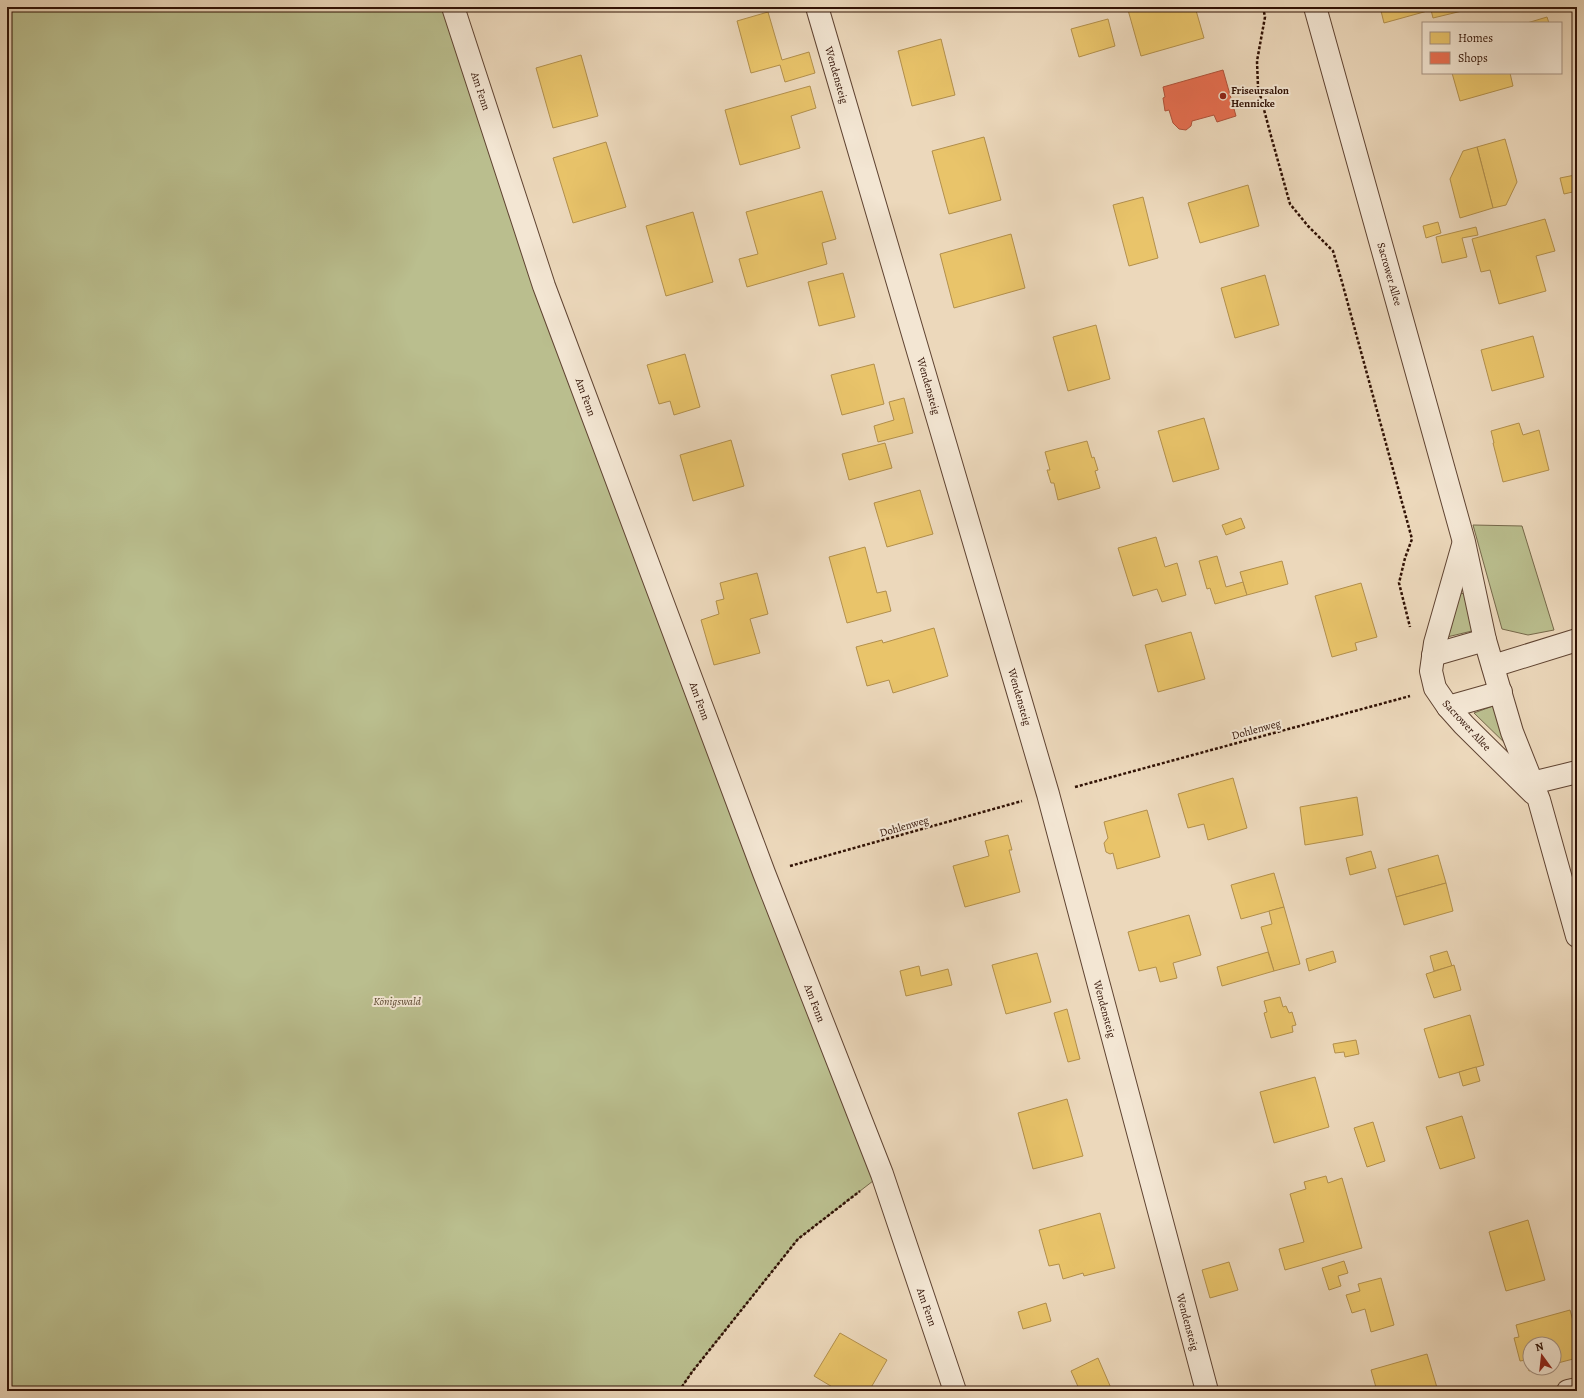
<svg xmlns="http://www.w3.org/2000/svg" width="1584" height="1398" font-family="Alegreya,serif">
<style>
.green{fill:#babe8e;stroke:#76684a}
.homes{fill:#e9c46a;stroke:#b28f4c}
.shops{fill:#e76f51;stroke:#b0533a}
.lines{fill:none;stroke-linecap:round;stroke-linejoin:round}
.minor-casing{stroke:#604432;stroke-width:24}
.path{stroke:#311205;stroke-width:2.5;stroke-dasharray:3 2;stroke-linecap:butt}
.minor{stroke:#f3e6d3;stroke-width:22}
.poi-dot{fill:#8f2418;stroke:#f3e6d3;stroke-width:1.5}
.labels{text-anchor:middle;stroke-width:4;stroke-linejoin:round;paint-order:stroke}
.street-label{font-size:11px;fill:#311205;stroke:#f3e6d3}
.poi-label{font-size:11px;font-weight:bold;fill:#311205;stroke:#f3e6d3;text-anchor:start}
.park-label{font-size:11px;font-style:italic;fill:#5a462e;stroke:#f3e6d3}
</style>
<rect width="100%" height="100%" fill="#ecd8bb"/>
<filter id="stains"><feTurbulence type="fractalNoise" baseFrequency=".005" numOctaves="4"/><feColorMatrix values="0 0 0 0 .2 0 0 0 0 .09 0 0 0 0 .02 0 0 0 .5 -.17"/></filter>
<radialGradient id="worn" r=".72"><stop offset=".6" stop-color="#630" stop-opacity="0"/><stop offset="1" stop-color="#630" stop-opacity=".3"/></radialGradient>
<g class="green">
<polygon points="7,7 453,7 882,1174 798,1239 692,1372 679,1391 7,1391"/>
<polygon points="1473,525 1522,526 1554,630 1528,635 1502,629"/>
<polygon points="1467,593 1472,631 1447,637 1458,594"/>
<polygon points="1493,706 1511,749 1474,713"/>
</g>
<g class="homes">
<polygon points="1139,7 1195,7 1204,38 1141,56 1128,10"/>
<polygon points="1380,7 1461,7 1462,11 1433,18 1431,10 1384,23"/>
<polygon points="768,12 782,60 809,52 815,73 785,82 780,65 751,73 737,21"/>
<polygon points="1547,17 1549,23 1527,23"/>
<polygon points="1108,19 1115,46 1079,57 1071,29"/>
<polygon points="941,39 955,95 912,106 898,51"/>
<polygon points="581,55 598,116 553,128 536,68"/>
<polygon points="1452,73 1510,73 1513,86 1460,101"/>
<polygon points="810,86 816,108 791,116 800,148 740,165 725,110"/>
<polygon points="984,137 1001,200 949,214 932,151"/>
<polygon points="1505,139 1517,182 1506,205 1493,208 1477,147"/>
<polygon points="606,142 626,207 573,223 553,158"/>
<polygon points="1477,147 1493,208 1460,218 1450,179 1463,151"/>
<polygon points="1575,175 1577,180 1577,191 1564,194 1560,178"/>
<polygon points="1248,185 1259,226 1200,243 1188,203"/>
<polygon points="822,191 836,239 822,243 827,264 747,287 739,259 758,254 746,212"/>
<polygon points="1143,197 1158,258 1129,266 1113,205"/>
<polygon points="693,212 713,282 666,296 646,226"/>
<polygon points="1545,219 1555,251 1536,256 1546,291 1499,304 1490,270 1481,272 1472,239"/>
<polygon points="1438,222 1441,233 1426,238 1423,226"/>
<polygon points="1476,227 1478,235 1462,238 1467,257 1442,263 1436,237"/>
<polygon points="1011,234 1025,288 954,308 940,254"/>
<polygon points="843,273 855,317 819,326 808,282"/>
<polygon points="1265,275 1279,325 1235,338 1221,288"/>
<polygon points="1096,325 1110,379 1068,391 1053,337"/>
<polygon points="1533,336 1544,377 1492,391 1481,350"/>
<polygon points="685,354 700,407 674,415 670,401 659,404 647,365"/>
<polygon points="874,364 884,404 842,415 831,375"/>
<polygon points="904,398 913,433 878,442 874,426 894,420 889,402"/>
<polygon points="1204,418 1219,469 1173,482 1158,431"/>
<polygon points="1519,423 1523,435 1539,430 1549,470 1503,482 1493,443 1494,443 1491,431"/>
<polygon points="731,440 744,486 693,501 680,455"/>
<polygon points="1087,441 1092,458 1094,457 1098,470 1095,471 1100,488 1058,500 1054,483 1051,483 1047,470 1050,470 1045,452"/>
<polygon points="885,443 892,468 849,480 842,454"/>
<polygon points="920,490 933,534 887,547 874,503"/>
<polygon points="1241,518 1245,528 1226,535 1222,525"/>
<polygon points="1156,537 1165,567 1177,563 1186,595 1162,602 1157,589 1133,596 1118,548"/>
<polygon points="865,547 877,593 886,591 891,611 847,623 829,557"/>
<polygon points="1217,556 1226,587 1243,582 1247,595 1215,604 1210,588 1207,589 1199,561"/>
<polygon points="1282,561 1288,584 1247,595 1240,572"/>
<polygon points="757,573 768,614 750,619 760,653 714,665 701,620 719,614 716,601 724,599 720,583"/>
<polygon points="1361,583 1377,637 1355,643 1357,650 1332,657 1315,596"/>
<polygon points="934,628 948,676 893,693 889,680 867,686 856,647 882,640 883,643"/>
<polygon points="1191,632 1205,679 1158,692 1145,645"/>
<polygon points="1233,778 1247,828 1208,840 1204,824 1188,828 1178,794"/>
<polygon points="1357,797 1363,835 1305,845 1300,807"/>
<polygon points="1147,810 1160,857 1117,869 1113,853 1110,854 1106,852 1104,843 1108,838 1104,822"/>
<polygon points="1008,835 1012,850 1009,850 1020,892 965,907 953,866 989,856 985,841"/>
<polygon points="1371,851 1376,868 1350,875 1346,858"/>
<polygon points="1438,855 1446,883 1396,897 1388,869"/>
<polygon points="1274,873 1284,907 1241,919 1231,885"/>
<polygon points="1446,883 1453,911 1404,925 1396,897"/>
<polygon points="1284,907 1300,964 1274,971 1261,927 1272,924 1269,911"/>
<polygon points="1189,915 1201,955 1173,963 1177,978 1160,982 1156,967 1139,971 1128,932"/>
<polygon points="1333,951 1336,962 1309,971 1306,959"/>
<polygon points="1447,951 1452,966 1434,971 1430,956"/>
<polygon points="1268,952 1274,971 1222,986 1217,967"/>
<polygon points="1037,953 1051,1002 1006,1014 992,965"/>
<polygon points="1454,965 1461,990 1434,998 1426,974"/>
<polygon points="919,966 921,976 948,969 952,985 906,996 900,971"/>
<polygon points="1280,997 1283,1007 1286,1006 1289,1013 1292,1012 1296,1025 1292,1026 1293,1032 1271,1038 1264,1013 1267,1012 1264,1001"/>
<polygon points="1067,1009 1080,1059 1068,1062 1054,1013"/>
<polygon points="1470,1015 1484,1065 1439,1078 1424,1029"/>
<polygon points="1356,1040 1359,1054 1345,1057 1344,1052 1335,1053 1333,1044"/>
<polygon points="1476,1067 1480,1081 1463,1086 1459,1072"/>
<polygon points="1315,1077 1329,1127 1274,1143 1260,1092"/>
<polygon points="1067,1099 1083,1156 1033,1169 1018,1113"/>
<polygon points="1462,1116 1475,1158 1440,1169 1426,1127"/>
<polygon points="1373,1122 1385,1161 1367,1167 1354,1128"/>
<polygon points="1326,1176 1328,1183 1342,1178 1362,1248 1285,1270 1279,1249 1304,1242 1290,1194 1306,1189 1304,1182"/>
<polygon points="1100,1213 1115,1268 1084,1276 1083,1273 1063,1279 1059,1264 1049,1266 1039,1230"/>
<polygon points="1528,1220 1545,1280 1506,1291 1489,1232"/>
<polygon points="1344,1261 1348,1273 1338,1276 1341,1286 1329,1290 1322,1268"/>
<polygon points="1229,1262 1238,1290 1210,1298 1202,1270"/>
<polygon points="1381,1278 1394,1325 1371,1332 1365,1309 1352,1313 1346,1295 1360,1291 1358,1284"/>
<polygon points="1046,1303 1051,1321 1023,1329 1018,1312"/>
<polygon points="1570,1310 1577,1335 1577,1358 1554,1364 1554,1344 1530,1344 1530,1368 1540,1368 1529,1371 1526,1360 1520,1361 1514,1338 1519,1337 1516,1325"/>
<polygon points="840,1333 887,1360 869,1391 839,1391 814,1376"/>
<polygon points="1427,1354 1438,1391 1377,1391 1371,1370"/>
<polygon points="1098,1358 1111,1388 1104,1391 1080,1391 1071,1371"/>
</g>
<polygon class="shops" points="1223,70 1236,116 1217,122 1214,115 1192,121 1191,126 1186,130 1179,129 1173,123 1169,110 1165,111 1163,98 1165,97 1163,87"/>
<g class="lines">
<defs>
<g id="minor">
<polyline points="453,7 544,286 764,873 882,1174 955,1391"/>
<polyline points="817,7 1048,794 1207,1391"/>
<polyline points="1315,7 1464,542 1485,640 1512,732 1539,800 1577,936"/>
<polyline points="1463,545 1435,643 1431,671 1435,688 1448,707 1464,725 1533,793"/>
<polyline points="1433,655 1485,640"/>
<polyline points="1493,666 1577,640"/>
<polyline points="1448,707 1501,692"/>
<polyline points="1532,783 1577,772"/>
<polyline points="1568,1391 1577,1389"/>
</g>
</defs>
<use href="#minor" class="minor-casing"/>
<g class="path">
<polyline points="1263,7 1265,17 1257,61 1258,87 1271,136 1290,204 1308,226 1333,251 1342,282 1412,539 1405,558 1399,583 1410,627"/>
<polyline points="1075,787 1410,696"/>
<polyline points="790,866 1022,801"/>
<polyline points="679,1391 692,1372 798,1239 860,1191"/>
</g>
<use href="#minor" class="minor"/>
</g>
<circle class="poi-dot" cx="1223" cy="96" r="4"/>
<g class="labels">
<g class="street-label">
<text transform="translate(837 75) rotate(74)" y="4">Wendensteig</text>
<text transform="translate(481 91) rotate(72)" y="4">Am Fenn</text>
<text transform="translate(1390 274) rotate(74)" y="4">Sacrower Allee</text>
<text transform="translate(929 386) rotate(74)" y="4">Wendensteig</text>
<text transform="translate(586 397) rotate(70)" y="4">Am Fenn</text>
<text transform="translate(1020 697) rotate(74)" y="4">Wendensteig</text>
<text transform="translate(700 701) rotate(70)" y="4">Am Fenn</text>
<text transform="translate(1467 725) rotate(47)" y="4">Sacrower Allee</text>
<text transform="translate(1256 729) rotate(-15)" y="4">Dohlenweg</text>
<text transform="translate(904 826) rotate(-16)" y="4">Dohlenweg</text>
<text transform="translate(815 1003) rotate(69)" y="4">Am Fenn</text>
<text transform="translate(1105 1009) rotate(75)" y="4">Wendensteig</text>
<text transform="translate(927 1307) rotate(71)" y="4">Am Fenn</text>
<text transform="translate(1188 1322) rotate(75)" y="4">Wendensteig</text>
</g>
<g class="poi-label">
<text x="1231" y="94">Friseursalon<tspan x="1231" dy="13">Hennicke</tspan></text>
</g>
<g class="park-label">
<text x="397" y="1005">Königswald</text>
</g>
</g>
<rect width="1584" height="1398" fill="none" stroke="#ecd8bb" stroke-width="24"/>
<rect x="8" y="8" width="1568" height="1382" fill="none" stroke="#311205" stroke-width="2"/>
<rect x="12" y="12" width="1560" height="1374" fill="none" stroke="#311205"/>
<rect x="1422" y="22" width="140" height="52" fill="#f3e6d3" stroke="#a59181"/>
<rect x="1430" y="32" width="20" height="12" fill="#e9c46a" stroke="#a59181"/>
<text x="1458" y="42" font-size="12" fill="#311205">Homes</text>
<rect x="1430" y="52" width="20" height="12" fill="#e76f51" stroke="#a59181"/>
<text x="1458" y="62" font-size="12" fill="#311205">Shops</text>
<g transform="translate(1542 1356) rotate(345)"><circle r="19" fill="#f3e6d3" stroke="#a59181"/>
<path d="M0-3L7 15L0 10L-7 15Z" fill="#8f2418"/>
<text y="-6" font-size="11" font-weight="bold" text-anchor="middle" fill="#311205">N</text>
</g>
<rect width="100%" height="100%" filter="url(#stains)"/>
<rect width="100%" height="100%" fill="url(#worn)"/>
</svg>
